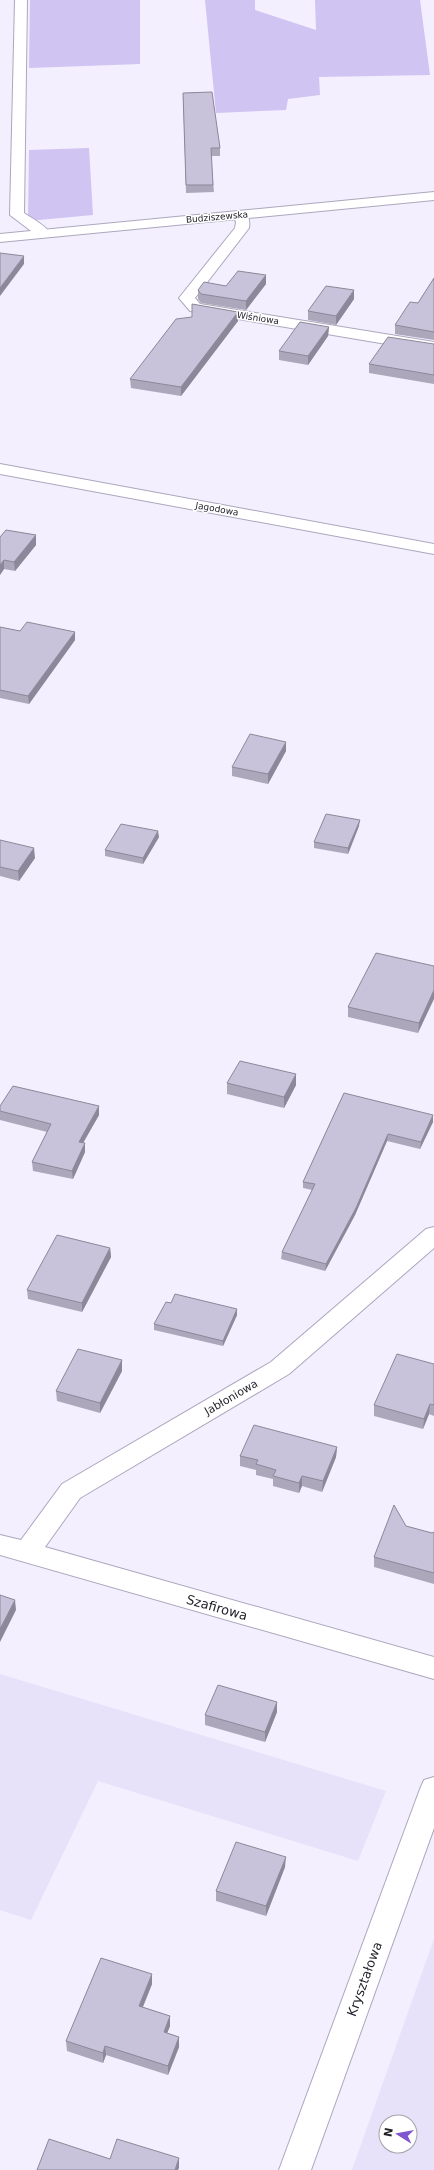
<svg xmlns="http://www.w3.org/2000/svg" width="434" height="2170" font-family="'DejaVu Sans',sans-serif">
<style>
.built{fill:#e7e1fa;fill-rule:evenodd}
.green{fill:#d0c4f2}
.lines{fill:none;stroke-linecap:round;stroke-linejoin:round}
.minor-casing{stroke:#aca7bd;stroke-width:2}
.tertiary-casing{stroke:#aca7bd;stroke-width:2}
.minor{fill:#fff;fill-rule:evenodd}
.tertiary{fill:#fff;fill-rule:evenodd}
.wall{fill:#aca7bb}
.shaded-wall{fill:#8c8899}
.building{fill:#c8c2da;stroke:#8c8899}
.labels{text-anchor:middle;stroke-width:3;stroke-linejoin:round;paint-order:stroke}
.far-street-label{font-size:9px;fill:#201e27;stroke:#fff}
.street-label{font-size:11px;fill:#201e27;stroke:#fff}
.near-street-label{font-size:13px;fill:#201e27;stroke:#fff}
</style>
<rect width="100%" height="100%" fill="#f3effe"/>
<g class="built">
<polygon points="0,1674 386,1791 358,1861 98,1781 31,1920 0,1910"/>
<path d="M 434,1939 L 434,2170 L 352,2170 ZM 386,2122 L 410,2122 L 410,2146 L 386,2146 Z"/>
</g>
<g class="green">
<polygon points="30,0 140,0 140,64 29,68"/>
<polygon points="205,0 255,0 255,10 316,30 315,0 420,0 430,75 319,77 320,95 288,99 286,110 216,113"/>
<polygon points="89,148 93,215 28,221 29,150"/>
</g>
<g class="lines">
<defs>
<g id="minor">
<path d="M 15,0 L 27,0 L 24,213 C 34,220 44,224 51,234 L 49,237 L 39,237 L 10,215 Z"/>
<path d="M 240,211 L 245,212 C 249,217 250,222 249,228 L 195,298 L 200,304 L 434,342 L 434,352 L 190,311 L 179,298 L 235,228 L 236,222 L 233,215 L 235,212 Z"/>
<polygon points="0,464 434,544 434,554 0,474"/>
<polygon points="434,1227 434,1248 289,1374 80,1498 45,1547 434,1657 434,1679 0,1555 0,1535 21,1540 62,1484 271,1362 426,1229"/>
<polygon points="434,1777 434,1828 311,2170 279,2170 420,1789 424,1780"/>
</g>
<polygon id="tertiary" points="434,192 434,200 0,242 0,234"/>
</defs>
<use href="#minor" class="minor-casing"/>
<use href="#tertiary" class="tertiary-casing"/>
<use href="#minor" class="minor"/>
<use href="#tertiary" class="tertiary"/>
</g>
<g class="wall">
<polygon points="183,93 220,148 220,156 211,156 214,192 186,193"/>
<polygon points="266,275 266,284 246,310 201,303 198,299 198,290 226,286"/>
<polygon points="434,278 434,340 395,334 395,325 418,303"/>
<polygon points="354,299 336,325 308,320 308,311"/>
<polygon points="192,304 238,312 238,321 181,396 131,388 130,379 192,317"/>
<polygon points="329,327 328,336 308,365 279,360 279,351"/>
<polygon points="434,344 434,384 369,373 369,364"/>
<polygon points="6,530 36,535 36,545 15,571 4,569 0,575"/>
<polygon points="0,627 20,631 75,632 75,640 29,704 0,698"/>
<polygon points="286,751 268,784 232,776 232,767"/>
<polygon points="359,826 348,854 314,848 314,842"/>
<polygon points="159,837 143,864 105,856 105,850"/>
<polygon points="0,840 35,858 19,881 0,876"/>
<polygon points="434,966 418,1033 348,1017 348,1007"/>
<polygon points="296,1074 296,1085 284,1108 227,1094 227,1083"/>
<polygon points="344,1093 433,1122 420,1149 387,1141 355,1215 325,1271 281,1259 282,1252 312,1190 303,1188 303,1182"/>
<polygon points="0,1106 99,1115 83,1143 85,1143 85,1152 73,1179 33,1171 32,1162 47,1132 0,1120"/>
<polygon points="110,1248 111,1257 82,1312 28,1299 27,1290"/>
<polygon points="237,1309 237,1315 223,1346 154,1330 154,1324"/>
<polygon points="122,1360 122,1371 100,1413 57,1401 56,1391"/>
<polygon points="434,1364 434,1416 429,1414 423,1429 374,1416 374,1405"/>
<polygon points="337,1447 336,1457 322,1492 302,1486 299,1493 273,1486 273,1479 256,1475 256,1470 240,1466 240,1456"/>
<polygon points="406,1526 432,1533 434,1532 434,1584 374,1567 374,1557"/>
<polygon points="277,1712 265,1742 205,1725 205,1715"/>
<polygon points="285,1867 266,1916 216,1901 216,1891"/>
<polygon points="152,1974 152,1984 143,2007 170,2016 170,2026 167,2033 179,2037 179,2047 168,2075 106,2055 103,2063 67,2051 66,2041"/>
</g>
<g class="shaded-wall">
<polygon points="24,256 24,264 0,296 0,288"/>
<polygon points="266,275 266,284 246,310 246,301"/>
<polygon points="354,290 354,299 336,325 336,316"/>
<polygon points="238,312 238,321 181,396 181,387"/>
<polygon points="329,327 328,336 308,365 308,356"/>
<polygon points="36,535 36,545 15,571 14,562"/>
<polygon points="4,560 4,569 0,575 0,565"/>
<polygon points="75,632 75,640 29,704 28,696"/>
<polygon points="286,742 286,751 268,784 268,774"/>
<polygon points="360,820 359,826 348,854 348,848"/>
<polygon points="158,831 159,837 143,864 143,858"/>
<polygon points="34,848 35,858 19,881 18,871"/>
<polygon points="434,990 434,999 418,1033 419,1023"/>
<polygon points="296,1074 296,1085 284,1108 284,1097"/>
<polygon points="99,1106 99,1115 79,1150 79,1142"/>
<polygon points="433,1115 433,1122 420,1149 421,1142"/>
<polygon points="388,1134 387,1141 355,1215 325,1271 326,1264"/>
<polygon points="85,1143 85,1152 73,1179 72,1171"/>
<polygon points="110,1248 111,1257 82,1312 82,1303"/>
<polygon points="237,1309 237,1315 223,1346 223,1341"/>
<polygon points="122,1360 122,1371 100,1413 100,1403"/>
<polygon points="430,1404 429,1414 423,1429 424,1419"/>
<polygon points="337,1447 336,1457 322,1492 323,1481"/>
<polygon points="302,1476 302,1486 299,1493 299,1483"/>
<polygon points="15,1600 16,1610 0,1642 0,1629"/>
<polygon points="277,1702 277,1712 265,1742 265,1732"/>
<polygon points="286,1857 285,1867 266,1916 266,1906"/>
<polygon points="152,1974 152,1984 139,2016 139,2006"/>
<polygon points="170,2016 170,2026 164,2041 164,2032"/>
<polygon points="179,2037 179,2047 168,2075 168,2066"/>
<polygon points="105,2046 106,2055 103,2063 103,2053"/>
<polygon points="179,2158 179,2168 178,2170 175,2170"/>
</g>
<g class="building">
<polygon points="212,92 220,148 211,148 213,185 186,185 183,93"/>
<polygon points="0,253 24,256 0,288"/>
<polygon points="238,271 266,275 246,301 201,294 198,290 204,282 226,286"/>
<polygon points="434,278 434,332 395,325 410,302 418,303"/>
<polygon points="326,286 354,290 336,316 308,311"/>
<polygon points="192,304 238,312 181,387 130,379 176,319 192,317"/>
<polygon points="300,322 329,327 308,356 279,351"/>
<polygon points="388,337 434,344 434,375 369,364"/>
<polygon points="6,530 36,535 14,562 4,560 0,565 0,537"/>
<polygon points="27,622 75,632 28,696 0,690 0,627 20,631"/>
<polygon points="250,734 286,742 268,774 232,767"/>
<polygon points="326,814 360,820 348,848 314,842"/>
<polygon points="121,824 158,831 143,858 105,850"/>
<polygon points="0,840 34,848 18,871 0,867"/>
<polygon points="376,953 434,966 434,990 419,1023 348,1007"/>
<polygon points="240,1061 296,1074 284,1097 227,1083"/>
<polygon points="13,1086 99,1106 79,1142 85,1143 72,1171 32,1162 51,1124 0,1111 0,1106"/>
<polygon points="344,1093 433,1115 421,1142 388,1134 356,1208 326,1264 282,1252 315,1184 303,1182"/>
<polygon points="57,1235 110,1248 82,1303 27,1290"/>
<polygon points="175,1294 237,1309 223,1341 154,1324 166,1302 171,1303"/>
<polygon points="78,1349 122,1360 100,1403 56,1391"/>
<polygon points="397,1354 434,1364 434,1405 430,1404 424,1419 374,1405"/>
<polygon points="254,1425 337,1447 323,1481 302,1476 299,1483 273,1476 276,1470 256,1464 258,1460 240,1456"/>
<polygon points="394,1505 406,1526 432,1533 434,1532 434,1573 374,1557"/>
<polygon points="0,1595 15,1600 0,1629"/>
<polygon points="218,1685 277,1702 265,1732 205,1715"/>
<polygon points="236,1842 286,1857 266,1906 216,1891"/>
<polygon points="101,1958 152,1974 139,2006 170,2016 164,2032 179,2037 168,2066 105,2046 103,2053 66,2041"/>
<polygon points="49,2139 110,2159 117,2139 179,2158 175,2170 37,2170"/>
</g>
<g class="labels">
<g class="far-street-label">
<text transform="translate(217 217) rotate(-5)" y="3">Budziszewska</text>
<text transform="translate(258 318) rotate(9)" y="3">Wiśniowa</text>
<text transform="translate(217 509) rotate(10)" y="3">Jagodowa</text>
</g>
<g class="street-label">
<text transform="translate(231 1397) rotate(-30)" y="4">Jabłoniowa</text>
</g>
<g class="near-street-label">
<text transform="translate(217 1607) rotate(16)" y="5">Szafirowa</text>
<text transform="translate(364 1979) rotate(-70)" y="5">Kryształowa</text>
</g>
</g>
<g transform="translate(398 2134) rotate(281)"><circle r="19" fill="#ffffff" stroke="#a6a5a9"/>
<path d="M0-3L7 15L0 10L-7 15Z" fill="#8155cf"/>
<text y="-6" font-size="11" font-weight="bold" text-anchor="middle" fill="#201e27">N</text>
</g>
</svg>
